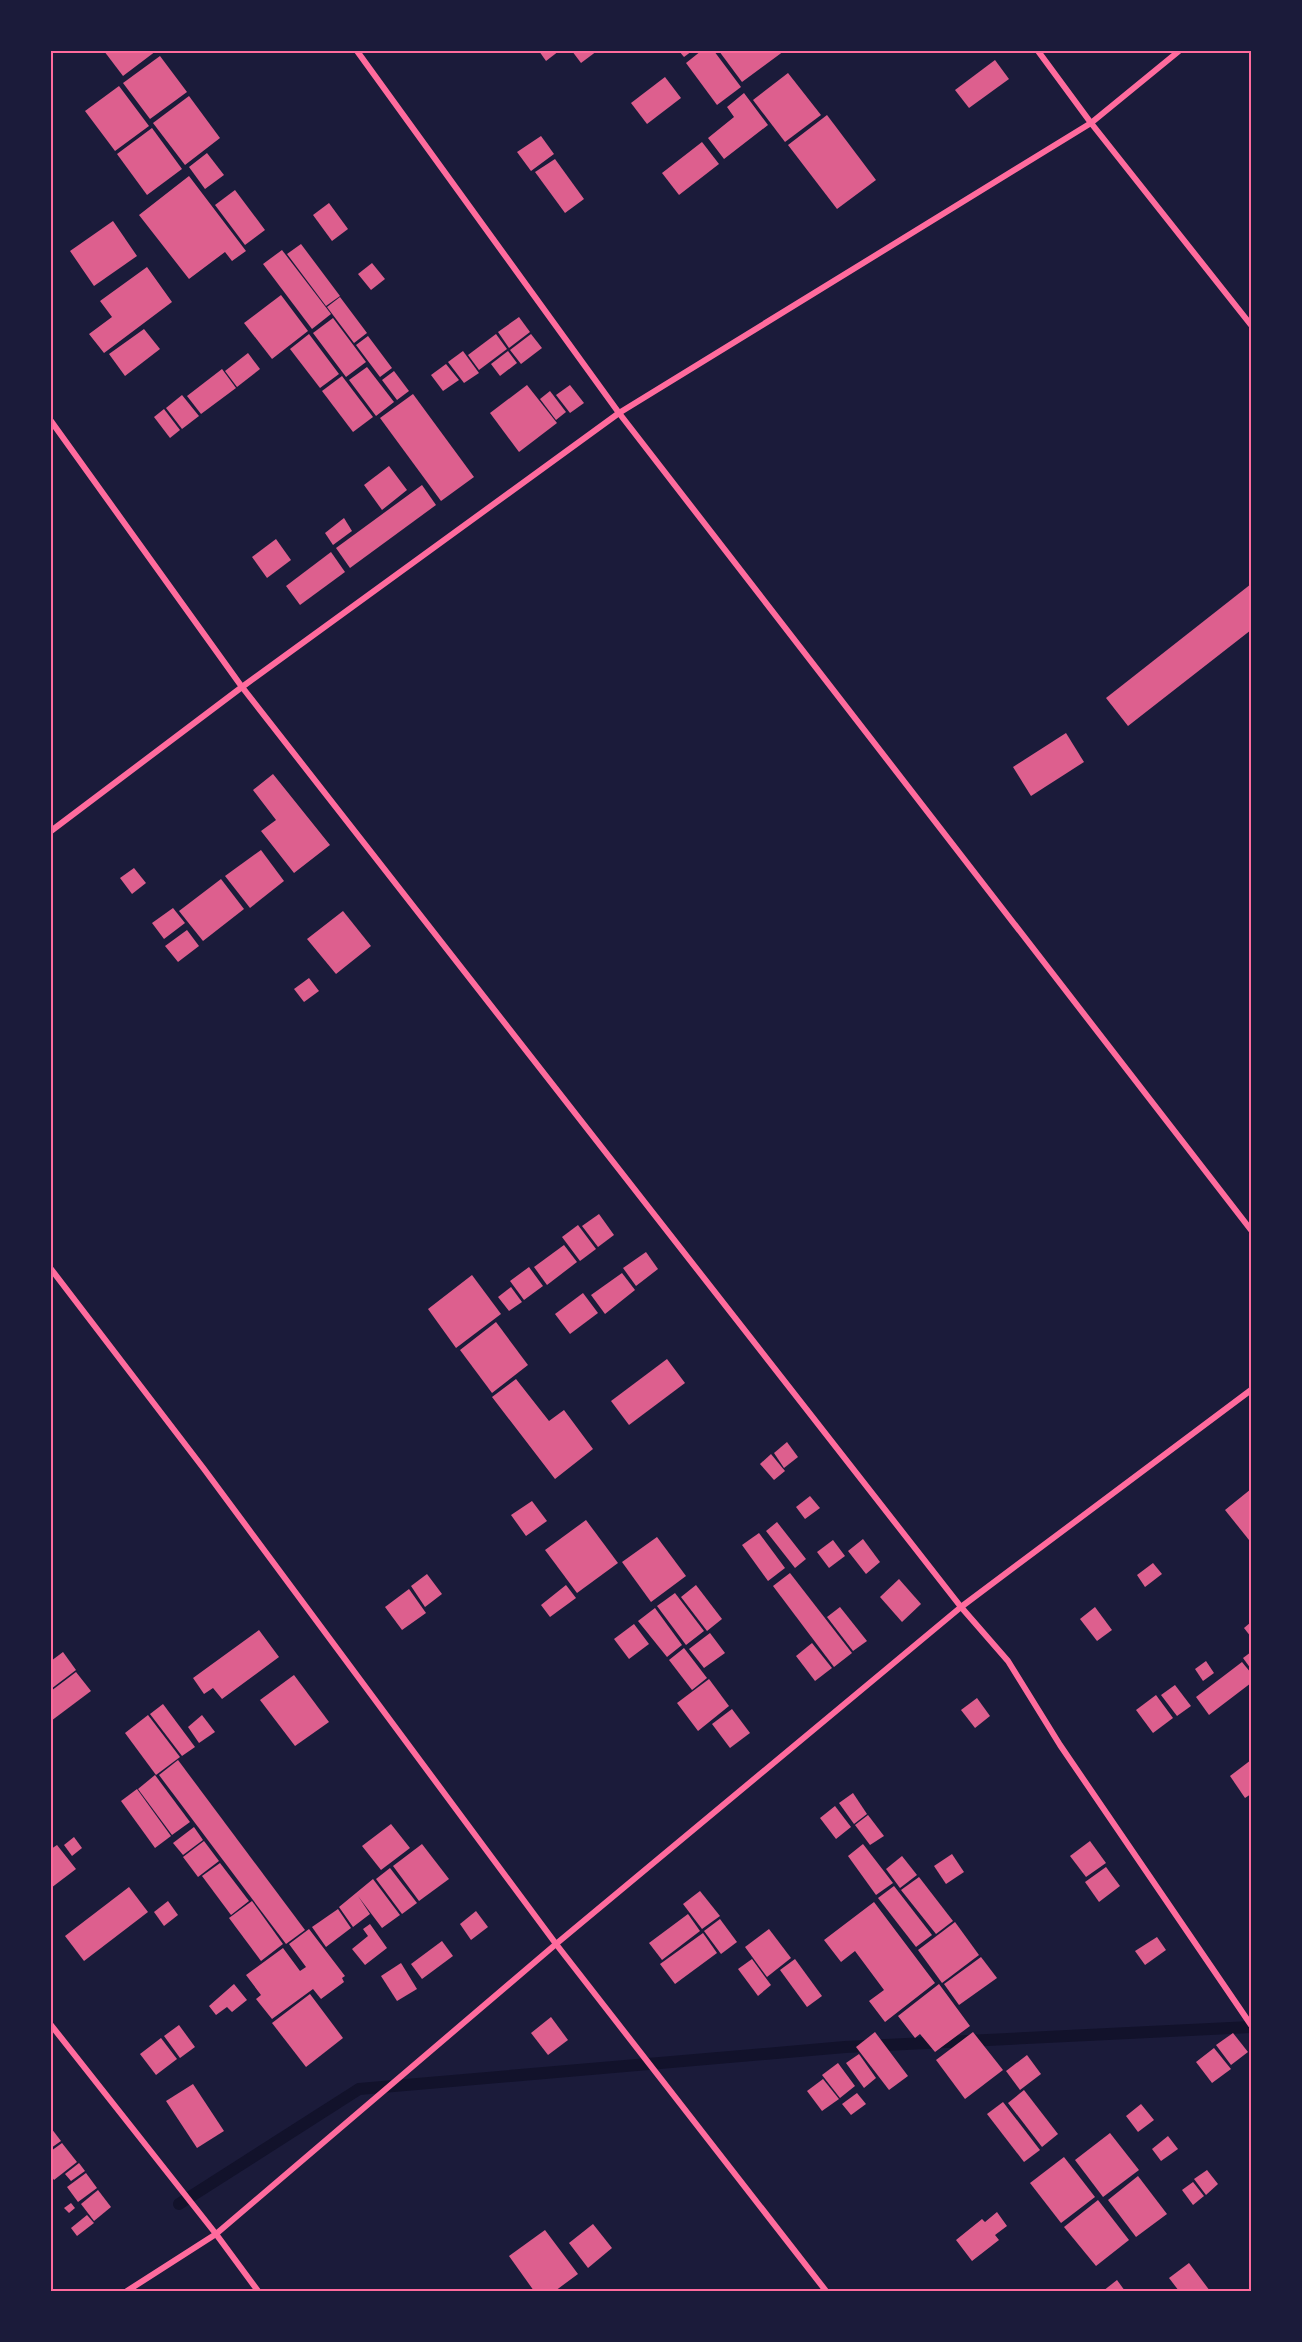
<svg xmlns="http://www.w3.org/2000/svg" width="1302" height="2342" font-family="Ubuntu,sans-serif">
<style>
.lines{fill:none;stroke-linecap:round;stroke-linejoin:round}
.stream{stroke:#12122b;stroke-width:12}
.building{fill:#dd5f8e}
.minor{stroke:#ff6b9d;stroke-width:6}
.neatline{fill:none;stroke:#ff6b9d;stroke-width:2}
</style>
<rect width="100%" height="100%" fill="#1b1b3a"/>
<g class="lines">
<polyline class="stream" points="179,2204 359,2089 845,2047 1251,2027"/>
</g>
<g class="building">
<polygon points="104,51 156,51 123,76"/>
<polygon points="539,51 559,51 546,61"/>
<polygon points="572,51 597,51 581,63"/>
<polygon points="679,51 692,51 684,57"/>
<polygon points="701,51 714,51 741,87 717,105 686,63"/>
<polygon points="719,51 784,51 742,82"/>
<polygon points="160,56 187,92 150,119 123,83"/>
<polygon points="995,60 1009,79 969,108 955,90"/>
<polygon points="788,73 821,115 785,142 753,100"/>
<polygon points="665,77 681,98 647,124 631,103"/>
<polygon points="119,86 149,126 115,151 85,111"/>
<polygon points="744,93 768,125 724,159 708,138 734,117 727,107"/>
<polygon points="189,96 220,138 185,165 153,123"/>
<polygon points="827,115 876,180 837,209 788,145"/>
<polygon points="152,128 182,169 147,195 117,154"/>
<polygon points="541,136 554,154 531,171 517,152"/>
<polygon points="702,142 719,164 679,195 662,173"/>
<polygon points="207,153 224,175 205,189 189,167"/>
<polygon points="555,159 584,199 565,213 535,172"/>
<polygon points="189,176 246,251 232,261 225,252 189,279 139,215"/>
<polygon points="235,190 265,230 245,245 215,205"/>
<polygon points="329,203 348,229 332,241 313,215"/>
<polygon points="113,221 137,256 94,286 70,251"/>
<polygon points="301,244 340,296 326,306 287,254"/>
<polygon points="282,250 331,314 312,329 263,264"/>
<polygon points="372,263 385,279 371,290 358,274"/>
<polygon points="147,267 172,302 104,353 89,334 112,317 100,301"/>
<polygon points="281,295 308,331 272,359 244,323"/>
<polygon points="340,297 367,333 354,343 327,307"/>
<polygon points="519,317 530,332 509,348 498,332"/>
<polygon points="333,318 366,362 346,377 313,333"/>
<polygon points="144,329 160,349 125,376 109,354"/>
<polygon points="309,334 339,374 320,388 290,349"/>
<polygon points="496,334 507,349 479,370 468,355"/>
<polygon points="531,334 542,348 521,364 510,350"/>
<polygon points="368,336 392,368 380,377 356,345"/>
<polygon points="463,351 479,373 464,383 448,362"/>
<polygon points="508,351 517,363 500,376 491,364"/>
<polygon points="248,353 260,369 237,387 225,371"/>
<polygon points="446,364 459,380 443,391 431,375"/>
<polygon points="367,367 394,402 376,416 349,380"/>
<polygon points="222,369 236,388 201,414 187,396"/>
<polygon points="394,371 409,391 397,400 382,380"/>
<polygon points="342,376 373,417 353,432 322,391"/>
<polygon points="527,385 557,423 519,452 490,413"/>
<polygon points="570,385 584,403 570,413 556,395"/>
<polygon points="550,391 566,412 556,420 540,399"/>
<polygon points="413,394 474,477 441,501 380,418"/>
<polygon points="182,395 199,416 182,429 166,408"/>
<polygon points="164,409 180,430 170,438 154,417"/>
<polygon points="389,466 407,490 382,510 364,485"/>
<polygon points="422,485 436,505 350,568 336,548"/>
<polygon points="344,518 352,531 333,545 325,533"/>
<polygon points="276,539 291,560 267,578 252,557"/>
<polygon points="331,552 345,572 300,605 286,586"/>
<polygon points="1251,584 1251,630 1128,726 1106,698"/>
<polygon points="1066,733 1084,762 1031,796 1013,767"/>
<polygon points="273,774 330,845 294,873 261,831 276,820 253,790"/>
<polygon points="261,850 284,881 250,908 225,876"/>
<polygon points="134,868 146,883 132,894 120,878"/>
<polygon points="221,879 244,909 203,941 179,911"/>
<polygon points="173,908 185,923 164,939 152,923"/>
<polygon points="343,911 371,946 336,974 307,939"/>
<polygon points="187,930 199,946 178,962 165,946"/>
<polygon points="309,978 319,991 304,1002 294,989"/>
<polygon points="599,1214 614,1235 598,1247 582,1226"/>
<polygon points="578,1225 596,1249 580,1261 562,1237"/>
<polygon points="564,1245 577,1262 547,1285 534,1267"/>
<polygon points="646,1252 658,1269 636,1286 623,1268"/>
<polygon points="529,1267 543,1286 524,1300 510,1281"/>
<polygon points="622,1273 635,1290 605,1314 591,1295"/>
<polygon points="472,1275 501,1314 456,1348 428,1309"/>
<polygon points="511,1287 522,1302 509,1311 498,1297"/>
<polygon points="583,1293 598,1313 570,1334 555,1314"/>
<polygon points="496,1322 528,1365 492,1393 460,1350"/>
<polygon points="667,1359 685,1383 629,1425 611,1401"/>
<polygon points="516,1379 549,1421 564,1410 593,1449 555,1479 492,1397"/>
<polygon points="787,1442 798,1457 784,1468 774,1453"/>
<polygon points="771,1454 785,1471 774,1480 760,1464"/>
<polygon points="1251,1489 1251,1539 1249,1540 1225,1510"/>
<polygon points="810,1496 820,1508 805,1519 796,1507"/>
<polygon points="532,1501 547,1521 526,1536 511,1515"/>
<polygon points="586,1520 618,1563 577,1593 545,1550"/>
<polygon points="777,1522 806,1559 795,1568 766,1531"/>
<polygon points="759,1533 785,1568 768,1581 742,1545"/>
<polygon points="657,1537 686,1576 651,1602 622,1562"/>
<polygon points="863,1539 880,1562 866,1574 848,1551"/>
<polygon points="833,1540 845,1556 829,1568 817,1552"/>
<polygon points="1153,1563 1162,1574 1145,1587 1137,1575"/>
<polygon points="790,1573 852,1653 834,1667 773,1586"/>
<polygon points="427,1574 442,1594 425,1607 411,1586"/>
<polygon points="899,1579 921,1604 902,1622 880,1597"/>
<polygon points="566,1585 576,1598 550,1617 541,1605"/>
<polygon points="696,1585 722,1619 707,1631 681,1597"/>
<polygon points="409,1589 426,1613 402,1630 385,1607"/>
<polygon points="675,1593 704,1631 686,1645 657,1606"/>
<polygon points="840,1607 867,1641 853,1651 827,1617"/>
<polygon points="1095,1607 1112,1630 1097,1641 1080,1619"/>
<polygon points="655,1608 682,1645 667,1657 638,1621"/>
<polygon points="1251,1622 1251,1637 1244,1628"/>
<polygon points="634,1624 649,1644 629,1659 614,1639"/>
<polygon points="259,1630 279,1657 222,1699 213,1688 204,1694 193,1678"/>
<polygon points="710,1633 725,1653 704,1668 689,1649"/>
<polygon points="812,1643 832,1668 815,1681 796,1656"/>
<polygon points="684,1648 707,1678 692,1690 669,1660"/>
<polygon points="63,1652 76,1670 51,1689 51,1661"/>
<polygon points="1251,1652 1251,1669 1243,1658"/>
<polygon points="1206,1661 1214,1673 1203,1681 1195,1669"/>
<polygon points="1242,1662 1251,1673 1251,1683 1209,1715 1196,1697"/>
<polygon points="76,1672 91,1691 51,1721 51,1691"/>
<polygon points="294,1675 329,1722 295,1746 260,1700"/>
<polygon points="709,1679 729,1706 698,1731 677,1703"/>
<polygon points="1175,1685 1191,1706 1177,1716 1161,1695"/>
<polygon points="1156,1695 1173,1718 1153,1733 1136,1710"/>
<polygon points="977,1698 990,1716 975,1728 961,1710"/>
<polygon points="163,1704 195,1747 182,1756 150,1714"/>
<polygon points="732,1709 750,1733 730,1748 712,1724"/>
<polygon points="148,1715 180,1757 156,1775 125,1733"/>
<polygon points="202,1715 215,1732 199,1743 188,1727"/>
<polygon points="178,1760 305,1930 286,1944 159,1775"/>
<polygon points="1251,1760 1251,1794 1245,1798 1230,1776"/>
<polygon points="155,1775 190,1822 172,1835 138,1789"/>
<polygon points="137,1789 171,1836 155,1848 121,1801"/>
<polygon points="853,1793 867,1814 854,1824 839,1803"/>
<polygon points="835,1806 851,1827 836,1839 820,1818"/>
<polygon points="868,1815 884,1836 870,1845 855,1825"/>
<polygon points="391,1824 410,1848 381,1870 362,1846"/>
<polygon points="194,1827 203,1840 183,1855 173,1843"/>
<polygon points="74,1837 82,1848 72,1856 64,1845"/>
<polygon points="204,1841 219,1861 198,1877 183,1857"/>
<polygon points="1090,1841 1106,1863 1086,1877 1070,1856"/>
<polygon points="422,1844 449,1879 419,1901 393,1866"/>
<polygon points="863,1844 893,1883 876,1895 848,1856"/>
<polygon points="57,1845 76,1869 51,1888 51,1849"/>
<polygon points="952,1854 964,1872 946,1884 934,1866"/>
<polygon points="902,1856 917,1875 900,1888 886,1869"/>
<polygon points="220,1863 249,1901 231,1915 202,1876"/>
<polygon points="1106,1867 1120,1886 1099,1902 1085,1882"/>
<polygon points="390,1868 417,1903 402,1914 376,1879"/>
<polygon points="919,1877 953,1921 936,1934 901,1890"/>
<polygon points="373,1879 400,1915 382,1928 358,1896 370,1914 353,1927 339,1907"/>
<polygon points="894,1886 932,1935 916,1947 878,1898"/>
<polygon points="129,1887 148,1912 84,1961 65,1936"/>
<polygon points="700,1891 720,1916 702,1929 683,1904"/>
<polygon points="168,1901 178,1915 164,1926 154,1912"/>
<polygon points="252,1901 283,1944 261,1961 229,1918"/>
<polygon points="874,1902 935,1983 885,2022 869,2001 884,1990 855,1951 841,1962 824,1940"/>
<polygon points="338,1909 351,1928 326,1947 312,1927"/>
<polygon points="476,1911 488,1927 471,1940 460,1924"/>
<polygon points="688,1914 700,1931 662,1960 649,1943"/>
<polygon points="720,1919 737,1942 721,1954 704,1931"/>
<polygon points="955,1922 979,1955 942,1983 918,1950"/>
<polygon points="370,1924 387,1948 365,1965 352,1949 368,1936 363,1929"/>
<polygon points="309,1929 345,1976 342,1978 344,1982 321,1999 313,1989 272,2019 256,1999 261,1995 246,1975 283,1948 300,1971 306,1967 289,1944"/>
<polygon points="769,1929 791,1958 767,1977 745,1947"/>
<polygon points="703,1933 717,1953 675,1984 660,1964"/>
<polygon points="1157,1937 1166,1950 1145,1965 1135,1951"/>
<polygon points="442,1941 453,1956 422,1979 411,1964"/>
<polygon points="981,1957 997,1978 959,2005 944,1984"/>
<polygon points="752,1959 771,1985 758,1996 738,1969"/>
<polygon points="795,1959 822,1996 807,2007 780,1970"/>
<polygon points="401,1963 417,1989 397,2001 381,1976"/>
<polygon points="234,1984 247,2000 232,2012 227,2007 216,2015 209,2006"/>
<polygon points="939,1984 970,2026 935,2052 920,2034 915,2038 898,2016"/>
<polygon points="310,1994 343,2038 306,2067 272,2023"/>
<polygon points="551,2017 568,2040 548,2055 531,2033"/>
<polygon points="179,2025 195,2047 180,2058 164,2036"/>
<polygon points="875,2032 908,2076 889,2090 856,2047"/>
<polygon points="973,2032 1003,2070 965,2099 936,2060"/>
<polygon points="1233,2033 1248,2052 1231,2065 1216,2045"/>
<polygon points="161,2038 177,2059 156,2075 140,2054"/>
<polygon points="1214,2048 1231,2069 1212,2083 1196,2062"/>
<polygon points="859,2054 876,2078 864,2088 846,2063"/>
<polygon points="1027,2055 1041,2074 1020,2090 1006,2071"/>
<polygon points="838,2063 855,2086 840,2098 822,2075"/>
<polygon points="823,2079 839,2099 822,2111 807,2091"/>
<polygon points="193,2084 224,2131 197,2148 166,2101"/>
<polygon points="1024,2090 1058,2134 1042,2147 1008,2103"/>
<polygon points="857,2093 866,2104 851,2115 842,2104"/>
<polygon points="1003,2102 1040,2150 1024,2162 987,2114"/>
<polygon points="1141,2104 1154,2120 1138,2132 1126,2116"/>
<polygon points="51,2128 61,2141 51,2148"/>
<polygon points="1110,2133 1139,2170 1103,2197 1075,2160"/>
<polygon points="1168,2136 1178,2149 1161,2161 1152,2149"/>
<polygon points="62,2143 77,2162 54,2180 51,2176 51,2151"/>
<polygon points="1064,2157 1095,2197 1061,2223 1030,2183"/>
<polygon points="79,2163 85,2171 71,2181 65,2174"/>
<polygon points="1207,2170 1218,2184 1206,2195 1194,2179"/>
<polygon points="86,2173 97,2188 78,2202 67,2187"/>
<polygon points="1138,2176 1167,2214 1136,2237 1108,2200"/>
<polygon points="1193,2182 1204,2196 1193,2205 1182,2190"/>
<polygon points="98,2190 111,2207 94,2221 81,2204"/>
<polygon points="1098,2200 1129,2240 1096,2266 1064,2227"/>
<polygon points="71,2203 75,2208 69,2213 64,2208"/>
<polygon points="997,2212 1007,2226 995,2235 999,2240 972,2261 956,2240 982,2219 985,2222"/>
<polygon points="87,2215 94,2223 77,2236 71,2228"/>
<polygon points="593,2224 612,2248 588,2268 569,2243"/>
<polygon points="545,2230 578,2274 555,2291 534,2291 509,2256"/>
<polygon points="1189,2263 1210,2291 1179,2291 1169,2278"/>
<polygon points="1117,2280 1125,2291 1103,2291"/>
</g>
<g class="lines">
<g class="minor">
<polyline points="357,51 619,413 1251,1230"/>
<polyline points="1038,51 1091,123 1251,325"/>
<polyline points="51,421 242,687 961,1607 1008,1661 1060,1745 1251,2025"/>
<polyline points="51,831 242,687 619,413 1091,123 1179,51"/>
<polyline points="51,1269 204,1469 556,1944 826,2291"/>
<polyline points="51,2025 216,2234 258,2291"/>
<polyline points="127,2291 216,2234 556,1944 961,1607 1251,1390"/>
</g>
</g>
<rect width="1302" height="2342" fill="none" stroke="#1b1b3a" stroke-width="105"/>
<rect x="52" y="52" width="1198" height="2238" class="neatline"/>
</svg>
